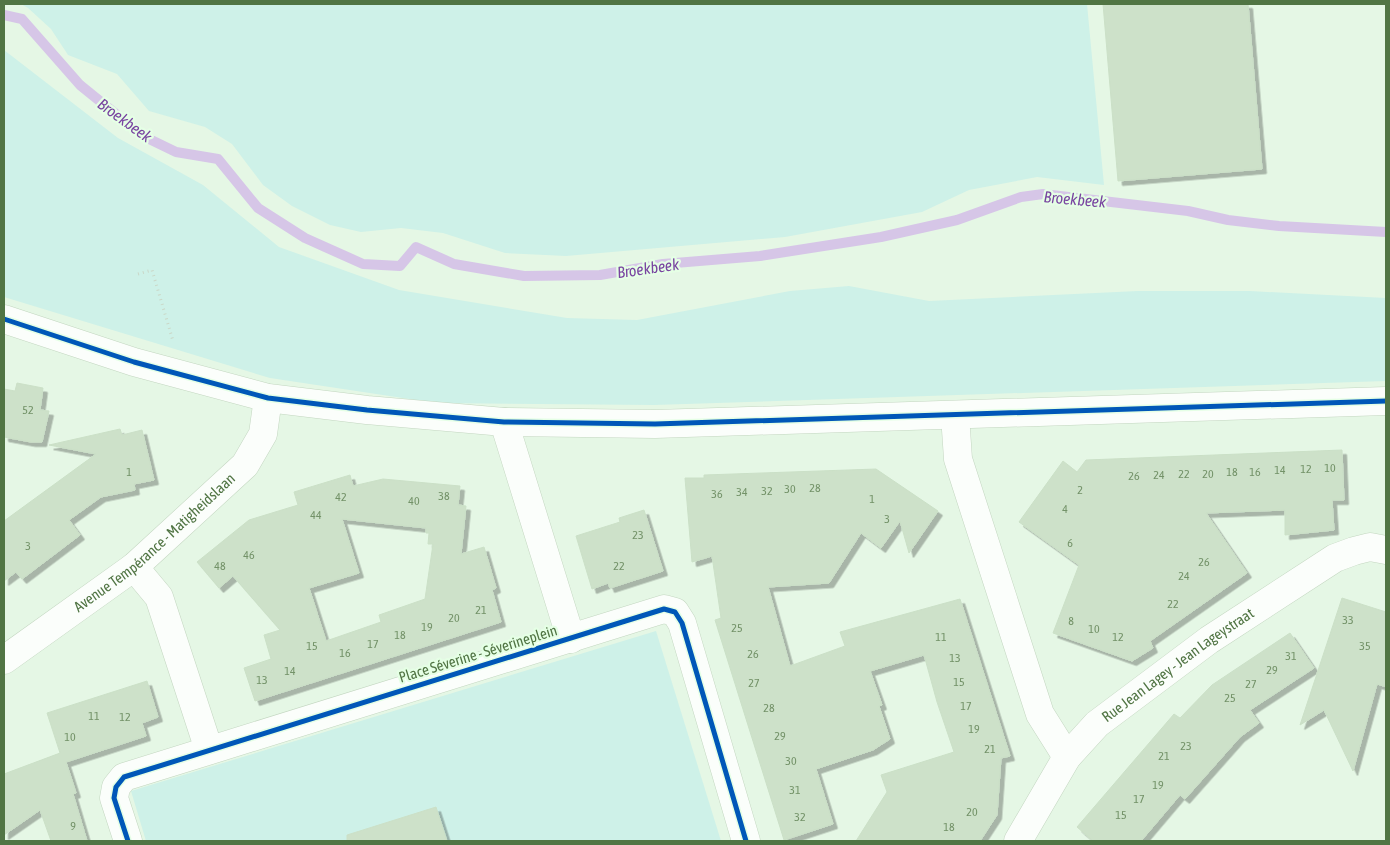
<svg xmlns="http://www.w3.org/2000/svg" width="1390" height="845" font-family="'Asap Condensed',sans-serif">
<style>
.green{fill:#cef1e8}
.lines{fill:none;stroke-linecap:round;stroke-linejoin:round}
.stream{stroke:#d6c6e7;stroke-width:10}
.building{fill:#cde1c9;stroke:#cbe0c7;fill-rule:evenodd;filter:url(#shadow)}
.minor-casing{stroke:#c3d6c0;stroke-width:29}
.path{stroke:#cad7c7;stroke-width:3;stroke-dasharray:1 4;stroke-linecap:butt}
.minor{stroke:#fbfefb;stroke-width:28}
.cycleway-casing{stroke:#e5ffe5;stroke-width:8}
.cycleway{stroke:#0057b8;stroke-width:5}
.labels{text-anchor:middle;stroke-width:4.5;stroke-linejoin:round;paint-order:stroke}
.number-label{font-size:12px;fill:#739268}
.street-label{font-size:15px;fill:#517544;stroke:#e5ffe5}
.water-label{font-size:16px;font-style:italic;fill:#7844a0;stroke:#e5ffe5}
</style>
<defs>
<filter id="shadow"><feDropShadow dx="4.5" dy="4.5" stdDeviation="0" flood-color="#0004"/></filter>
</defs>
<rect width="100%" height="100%" fill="#e5f7e5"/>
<g class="green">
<polygon points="21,4 1087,4 1104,185 1037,177 969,190 922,212 785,237 566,256 505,253 443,233 401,228 361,232 330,225 292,206 263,185 232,144 205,127 149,111 117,74 68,55 51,29 28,8"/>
<polygon points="4,50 118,138 203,185 279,247 399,290 567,318 637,320 790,291 849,286 929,301 1138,291 1250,291 1386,298 1386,381 654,405 436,403 270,378 4,297"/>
<polygon points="656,631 721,841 146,841 131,791"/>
</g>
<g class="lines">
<polyline class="stream" points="4,15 22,19 80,85 143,136 176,152 218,159 258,208 305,238 363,264 400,266 416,247 454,264 524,276 600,275 663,264 760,256 881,237 957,220 1021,197 1043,194 1188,211 1228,220 1279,226 1386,232"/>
</g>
<g class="building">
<polygon points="1103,4 1248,4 1262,169 1118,181"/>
<polygon points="17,383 43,388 40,410 49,411 42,442 31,442 4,437 4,389 15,391"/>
<polygon points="120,429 122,435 142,430 154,480 134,484 135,490 101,497 69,520 80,535 22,579 16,572 4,581 4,521 96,454 49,445"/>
<polygon points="1342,450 1344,500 1332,500 1334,530 1285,535 1285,510 1206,513 1247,573 1150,641 1153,648 1132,661 1053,633 1079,565 1019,522 1063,461 1077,472 1086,460"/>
<polygon points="876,469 938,511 909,553 900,521 881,548 861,533 829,583 768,587 790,666 845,646 840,632 960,599 1010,756 1001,758 997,815 980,841 856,841 887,792 881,775 954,752 937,702 924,655 870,671 882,705 879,706 890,739 873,750 816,769 833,824 784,840 715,620 721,618 712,556 692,562 685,478 704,478 704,475"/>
<path d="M 350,475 L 353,486 L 383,479 L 460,486 L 458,505 L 466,506 L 461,554 L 484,547 L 496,588 L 492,590 L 501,622 L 255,701 L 244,668 L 271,659 L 264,635 L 280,630 L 233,576 L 219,588 L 197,562 L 249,520 L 298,505 L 294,492 ZM 342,519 L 426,528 L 426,533 L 429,533 L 428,544 L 433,544 L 425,599 L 379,615 L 381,622 L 326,641 L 309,588 L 359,573 Z"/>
<polygon points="644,510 663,571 610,588 608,583 592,589 576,536 620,522 619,518"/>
<polygon points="1342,598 1386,612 1386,687 1377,684 1353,771 1324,710 1300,725"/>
<polygon points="1290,633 1314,668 1250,710 1259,723 1240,737 1185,799 1180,795 1141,841 1093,841 1077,827 1174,714 1180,718 1212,685"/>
<polygon points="147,681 158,717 142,723 146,736 66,762 76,793 73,794 87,841 51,841 40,810 4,835 4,774 60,753 47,713"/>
<polygon points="436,807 447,841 347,841 347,835"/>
</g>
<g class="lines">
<defs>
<g id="minor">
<polyline points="4,319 134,362 268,398 367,410 504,422 655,424 1386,401"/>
<polyline points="955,415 958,459 1040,714 1067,757"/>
<polyline points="504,422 571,639"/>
<polyline points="134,567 159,597 209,750"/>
<path id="s1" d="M 4,660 L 134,567 L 245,465 L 263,434 L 268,398"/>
<polyline points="128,841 114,798 116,787 124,777 664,609 675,612 682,623 746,841"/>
<path id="s2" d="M 1018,841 L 1067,757 L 1097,724 L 1209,640 L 1335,558 L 1354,551 L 1370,547 L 1386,550"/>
</g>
</defs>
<use href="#minor" class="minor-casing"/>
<polyline class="path" points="138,274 152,270 173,341"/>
<use href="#minor" class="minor"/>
<defs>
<g id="cycleway">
<polyline points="4,319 134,362 268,398 367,410 504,422 655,424 1386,401"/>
<polyline points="128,841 114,798 116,787 124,777 664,609 675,612 682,623 746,841"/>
</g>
</defs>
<use href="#cycleway" class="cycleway-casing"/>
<use href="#cycleway" class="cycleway"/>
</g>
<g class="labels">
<g class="number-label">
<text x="28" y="414">52</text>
<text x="1330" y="472">10</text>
<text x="1306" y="473">12</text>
<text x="1280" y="474">14</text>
<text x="129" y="476">1</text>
<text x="1232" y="476">18</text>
<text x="1255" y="476">16</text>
<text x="1184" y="478">22</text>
<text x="1208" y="478">20</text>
<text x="1159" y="479">24</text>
<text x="1134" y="480">26</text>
<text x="815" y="492">28</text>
<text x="790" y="493">30</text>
<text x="1080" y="494">2</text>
<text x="767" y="495">32</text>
<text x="742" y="496">34</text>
<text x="717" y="498">36</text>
<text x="444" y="500">38</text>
<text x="341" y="501">42</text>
<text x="872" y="503">1</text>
<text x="414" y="505">40</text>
<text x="1065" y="513">4</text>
<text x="316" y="519">44</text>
<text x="887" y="523">3</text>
<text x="638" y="539">23</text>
<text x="1070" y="547">6</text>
<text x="28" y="550">3</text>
<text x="249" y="559">46</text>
<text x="1204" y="566">26</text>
<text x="220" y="570">48</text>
<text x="619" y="570">22</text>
<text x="1184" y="580">24</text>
<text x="1173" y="608">22</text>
<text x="481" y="614">21</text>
<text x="454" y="622">20</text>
<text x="1348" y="624">33</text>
<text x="1071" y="625">8</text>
<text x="427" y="631">19</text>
<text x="737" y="632">25</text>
<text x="1094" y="633">10</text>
<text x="400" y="639">18</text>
<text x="941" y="641">11</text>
<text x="1118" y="641">12</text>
<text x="373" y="648">17</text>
<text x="312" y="650">15</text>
<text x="1365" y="650">35</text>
<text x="345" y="657">16</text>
<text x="753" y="658">26</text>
<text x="1291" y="660">31</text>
<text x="955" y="662">13</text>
<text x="1272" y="674">29</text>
<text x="290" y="675">14</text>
<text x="262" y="684">13</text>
<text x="959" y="686">15</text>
<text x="754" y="687">27</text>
<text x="1251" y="688">27</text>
<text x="1230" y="702">25</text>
<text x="966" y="710">17</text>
<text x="769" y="712">28</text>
<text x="94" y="720">11</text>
<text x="125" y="721">12</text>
<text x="974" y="733">19</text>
<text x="780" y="740">29</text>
<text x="70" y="741">10</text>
<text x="1186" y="750">23</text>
<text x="990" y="753">21</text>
<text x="1164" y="760">21</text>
<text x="791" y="765">30</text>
<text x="1158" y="789">19</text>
<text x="795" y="794">31</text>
<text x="1139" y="803">17</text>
<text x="972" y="816">20</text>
<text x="1121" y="819">15</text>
<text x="800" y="821">32</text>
<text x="73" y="830">9</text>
<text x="949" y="831">18</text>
</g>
<g class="street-label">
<text dy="5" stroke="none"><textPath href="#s1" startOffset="191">Avenue Tempérance - Matigheidslaan</textPath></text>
<text transform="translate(478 654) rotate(-17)" y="5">Place Séverine - Séverineplein</text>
<text dy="5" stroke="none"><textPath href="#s2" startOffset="242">Rue Jean Lagey - Jean Lageystraat</textPath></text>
</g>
<g class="water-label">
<text transform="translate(125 120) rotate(36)" y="6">Broekbeek</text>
<text transform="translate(1075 199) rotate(5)" y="6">Broekbeek</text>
<text transform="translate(648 268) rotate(-8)" y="6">Broekbeek</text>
</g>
</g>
<rect width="1390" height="845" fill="none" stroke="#517544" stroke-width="10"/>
</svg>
